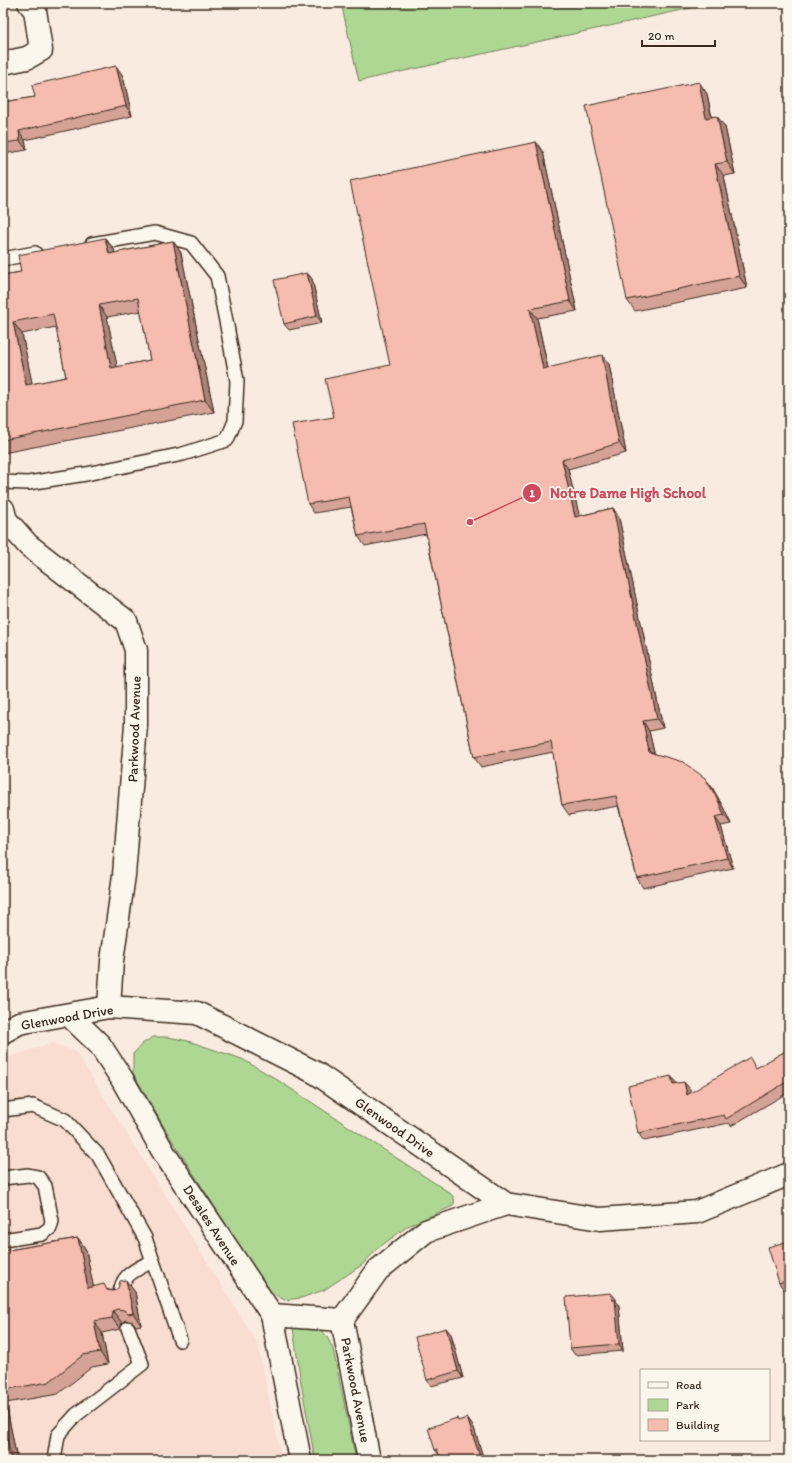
<svg xmlns="http://www.w3.org/2000/svg" width="792" height="1463" font-family="Itim,sans-serif">
<style>
.built{fill:#f9ddd1}
.green{fill:#aed794;stroke:#748059}
.lines{fill:none;stroke-linecap:round;stroke-linejoin:round}
.service-casing{stroke:#3b2a1e;stroke-width:16}
.minor-casing{stroke:#3b2a1e;stroke-width:25}
.tertiary-casing{stroke:#3b2a1e;stroke-width:25}
.service{stroke:#fbf7ec;stroke-width:13}
.minor{stroke:#fbf7ec;stroke-width:22}
.tertiary{stroke:#fbf7ec;stroke-width:22}
.wall{fill:#d4a296;stroke:#3b2a1e;fill-rule:evenodd}
.shaded-wall{fill:#ac847a;stroke:#3b2a1e}
.building{fill:#f6bcaf;stroke:#3b2a1e;fill-rule:evenodd}
.labels{text-anchor:middle;stroke-width:3.5;stroke-linejoin:round;paint-order:stroke}
.street-label{font-size:14px;fill:#3b2a1e;stroke:#fbf7ec}
.leader{fill:none;stroke:#d1495b;stroke-width:1.5}
.callout-dot{fill:#d1495b;stroke:#fbf7ec;stroke-width:1.5}
.mark-label{font-size:12px;text-anchor:middle;font-weight:bold;fill:#fff}
.callout-label{font-size:15px;text-anchor:middle;font-weight:bold;fill:#d1495b;stroke:#fbf7ec;stroke-width:3.5;stroke-linejoin:round;paint-order:stroke}
</style>
<rect width="100%" height="100%" fill="#faebe0"/>
<filter id="ink" filterUnits="userSpaceOnUse"><feTurbulence type="fractalNoise" baseFrequency=".025" numOctaves="2"/><feDisplacementMap in="SourceGraphic" scale="8" xChannelSelector="R" yChannelSelector="G"/><feConvolveMatrix kernelMatrix="1 2 1 2 8 2 1 2 1" color-interpolation-filters="sRGB"/></filter>
<g filter="url(#ink)">
<polygon class="built" points="53,1043 76,1052 257,1342 282,1460 3,1460 3,1059"/>
<g class="green">
<polygon points="341,3 714,3 359,81"/>
<path d="M 153,1037 L 168,1037 L 188,1041 L 242,1059 L 273,1077 L 450,1193 C 454,1197 456,1201 453,1206 L 408,1226 L 377,1249 L 362,1265 L 324,1290 L 301,1298 L 284,1300 L 268,1290 L 168,1134 L 133,1073 L 133,1054 L 142,1044 Z"/>
<path d="M 303,1322 C 321,1326 326,1333 333,1349 L 356,1460 L 315,1460 L 301,1383 L 293,1328 Z"/>
</g>
<g class="lines">
<defs>
<g id="service">
<polyline points="3,259 35,253"/>
<polyline points="3,482 28,483 86,474 183,454 227,440 235,421 237,381 227,326 217,276 191,243 155,233 92,244"/>
<polyline points="3,1110 33,1106 65,1120 98,1155 145,1238 180,1340"/>
<polyline points="3,1178 28,1175 38,1177 45,1186 52,1221 50,1228 42,1234 3,1240"/>
<path d="M 120,1295 C 121,1274 136,1270 152,1261"/>
<polyline points="54,1460 58,1435 76,1415 142,1364 128,1328"/>
</g>
<g id="minor">
<polyline points="3,63 27,58 41,50 35,10 29,3"/>
<polyline points="3,509 6,520 28,545 126,621 136,650 136,725 124,875 112,961 109,1007"/>
<polyline points="69,1015 100,1045 122,1079 164,1153 272,1315 300,1460"/>
<polyline points="272,1315 342,1320"/>
<polyline points="342,1320 378,1270 426,1231 506,1204"/>
<polyline points="342,1320 369,1460"/>
</g>
<polyline id="tertiary" points="3,1032 19,1023 109,1007 197,1013 316,1073 506,1204 600,1219 697,1212 789,1174"/>
</defs>
<use href="#service" class="service-casing"/>
<use href="#minor" class="minor-casing"/>
<use href="#tertiary" class="tertiary-casing"/>
<use href="#service" class="service"/>
<use href="#minor" class="minor"/>
<use href="#tertiary" class="tertiary"/>
</g>
<g class="wall">
<polygon points="116,66 123,76 132,116 25,140 27,150 3,154 3,102 35,97"/>
<polygon points="699,82 707,94 712,117 725,127 735,174 724,176 747,288 635,311 627,300"/>
<polygon points="543,152 577,311 537,318 548,368 609,364 626,453 568,469 579,516 613,508 619,518 663,728 649,731 654,753 712,787 723,807 731,824 721,826 733,868 643,888 637,878 618,806 569,815 562,805 553,752 481,767 474,757 426,534 365,546 358,536 351,507 314,513 308,504 334,417 390,365"/>
<path d="M 105,238 L 114,249 L 114,253 L 173,241 L 181,253 L 214,412 L 3,453 L 3,275 L 21,272 ZM 141,311 L 150,360 L 117,367 L 107,317 ZM 56,327 L 66,377 L 32,384 L 22,334 Z"/>
<polygon points="307,273 312,279 322,323 289,330 284,324"/>
<polygon points="789,1049 789,1092 731,1126 729,1123 644,1141 638,1133 677,1083 690,1089 691,1093 757,1068"/>
<polygon points="78,1238 86,1250 93,1286 114,1291 135,1292 141,1325 136,1326 133,1322 125,1320 122,1323 120,1329 102,1333 108,1364 92,1367 58,1394 6,1403 17,1460 3,1460 3,1251"/>
<polygon points="789,1241 789,1288 784,1290 779,1283"/>
<polygon points="616,1299 616,1301 619,1306 623,1351 575,1355 570,1348"/>
<polygon points="451,1334 463,1378 431,1386 427,1380"/>
<polygon points="467,1418 474,1428 484,1460 441,1460 440,1456 435,1450 459,1421"/>
</g>
<g class="shaded-wall">
<polygon points="116,66 123,76 132,116 126,106"/>
<polygon points="699,82 707,94 714,130 706,118"/>
<polygon points="717,116 725,127 735,174 727,162"/>
<polygon points="19,131 25,140 27,150 20,141"/>
<polygon points="536,142 543,152 577,311 570,301"/>
<polygon points="715,164 724,176 747,288 739,276"/>
<polygon points="105,238 114,249 117,266 109,254"/>
<polygon points="173,241 181,253 214,412 205,400"/>
<polygon points="307,273 312,279 322,323 317,316"/>
<polygon points="99,305 107,317 120,380 111,368"/>
<polygon points="530,309 537,318 550,378 543,369"/>
<polygon points="13,322 22,334 35,397 26,385"/>
<polygon points="602,355 609,364 626,453 619,443"/>
<polygon points="562,460 568,469 582,526 575,517"/>
<polygon points="613,508 619,518 663,728 657,719"/>
<polygon points="643,721 649,731 656,761 649,752"/>
<polygon points="705,778 712,787 723,807 731,824 724,815"/>
<polygon points="715,817 721,826 733,868 727,858"/>
<polygon points="671,1076 677,1084 673,1084"/>
<polygon points="684,1082 690,1089 693,1103 687,1095"/>
<polygon points="78,1238 86,1250 96,1300 88,1288"/>
<polygon points="126,1280 135,1292 141,1325 133,1313"/>
<polygon points="611,1293 616,1299 616,1301 619,1306 623,1351 619,1344"/>
<polygon points="113,1311 122,1323 120,1329 112,1318"/>
<polygon points="94,1321 102,1333 108,1364 100,1352"/>
<polygon points="446,1328 451,1334 463,1378 458,1371"/>
<polygon points="3,1398 6,1403 17,1460 11,1460 3,1418"/>
<polygon points="467,1418 474,1428 484,1460 481,1460"/>
</g>
<g class="building">
<polygon points="116,66 126,106 19,131 20,141 3,143 3,102 35,97 32,85"/>
<polygon points="699,82 706,118 717,116 727,162 715,164 739,276 627,300 586,106"/>
<polygon points="536,142 570,301 530,309 543,369 602,355 619,443 562,460 575,517 613,508 657,719 643,721 649,752 683,762 705,778 717,798 724,815 715,817 727,858 637,878 616,796 562,805 551,742 474,757 424,524 358,536 349,497 308,504 292,424 334,417 325,379 390,365 350,181"/>
<path d="M 105,238 L 109,254 L 173,241 L 205,400 L 3,440 L 3,275 L 21,272 L 18,255 ZM 138,298 L 150,360 L 111,368 L 99,305 ZM 53,314 L 66,377 L 26,385 L 13,322 Z"/>
<polygon points="307,273 317,316 284,324 274,280"/>
<polygon points="789,1049 789,1083 788,1081 726,1119 724,1115 638,1133 628,1086 671,1076 673,1084 684,1082 687,1095 750,1057 756,1068"/>
<polygon points="78,1238 88,1288 104,1284 107,1290 114,1291 118,1288 120,1281 126,1280 133,1313 128,1314 124,1310 117,1309 113,1311 112,1318 94,1321 100,1352 83,1355 49,1382 3,1390 3,1251"/>
<polygon points="789,1241 789,1280 779,1283 768,1247"/>
<polygon points="611,1293 612,1300 615,1300 619,1344 570,1348 566,1297"/>
<polygon points="446,1328 458,1371 427,1380 415,1337"/>
<polygon points="3,1418 11,1460 3,1460"/>
<polygon points="457,1418 458,1421 467,1418 481,1460 441,1460 437,1449 435,1450 428,1428"/>
</g>
</g>
<g class="labels">
<g class="street-label">
<text transform="translate(134 729) rotate(-88)" y="5">Parkwood Avenue</text>
<text transform="translate(67 1017) rotate(-10)" y="5">Glenwood Drive</text>
<text transform="translate(395 1127) rotate(35)" y="5">Glenwood Drive</text>
<text transform="translate(212 1225) rotate(57)" y="5">Desales Avenue</text>
<text transform="translate(356 1390) rotate(79)" y="5">Parkwood Avenue</text>
</g>
</g>
<path class="leader" d="M470 522L532 493"/>
<g class="callout-dot">
<circle cx="470" cy="522" r="4"/>
<circle cx="532" cy="493" r="10"/>
</g>
<g class="mark-label">
<text x="532" y="497">1</text>
</g>
<g class="callout-label">
<text x="628" y="498">Notre Dame High School</text>
</g>
<rect width="792" height="1463" fill="none" stroke="#fbf7ec" stroke-width="16"/>
<rect x="8" y="8" width="776" height="1447" fill="none" stroke="#3b2a1e" stroke-width="1.5" filter="url(#ink)"/>
<rect x="640" y="1369" width="130" height="72" fill="#fbf7ec" stroke="#aea59a"/>
<rect x="648" y="1382" width="20" height="6" fill="#fbf7ec" stroke="#aea59a"/>
<text x="676" y="1389" font-size="12" fill="#3b2a1e">Road</text>
<rect x="648" y="1399" width="20" height="12" fill="#aed794" stroke="#aea59a"/>
<text x="676" y="1409" font-size="12" fill="#3b2a1e">Park</text>
<rect x="648" y="1419" width="20" height="12" fill="#f6bcaf" stroke="#aea59a"/>
<text x="676" y="1429" font-size="12" fill="#3b2a1e">Building</text>
<path d="M642 40v6h73v-6" fill="none" stroke="#3b2a1e" stroke-width="2"/>
<text x="648" y="40" font-size="12" fill="#3b2a1e" stroke="#fbf7ec" stroke-width="3" paint-order="stroke">20 m</text>
</svg>
